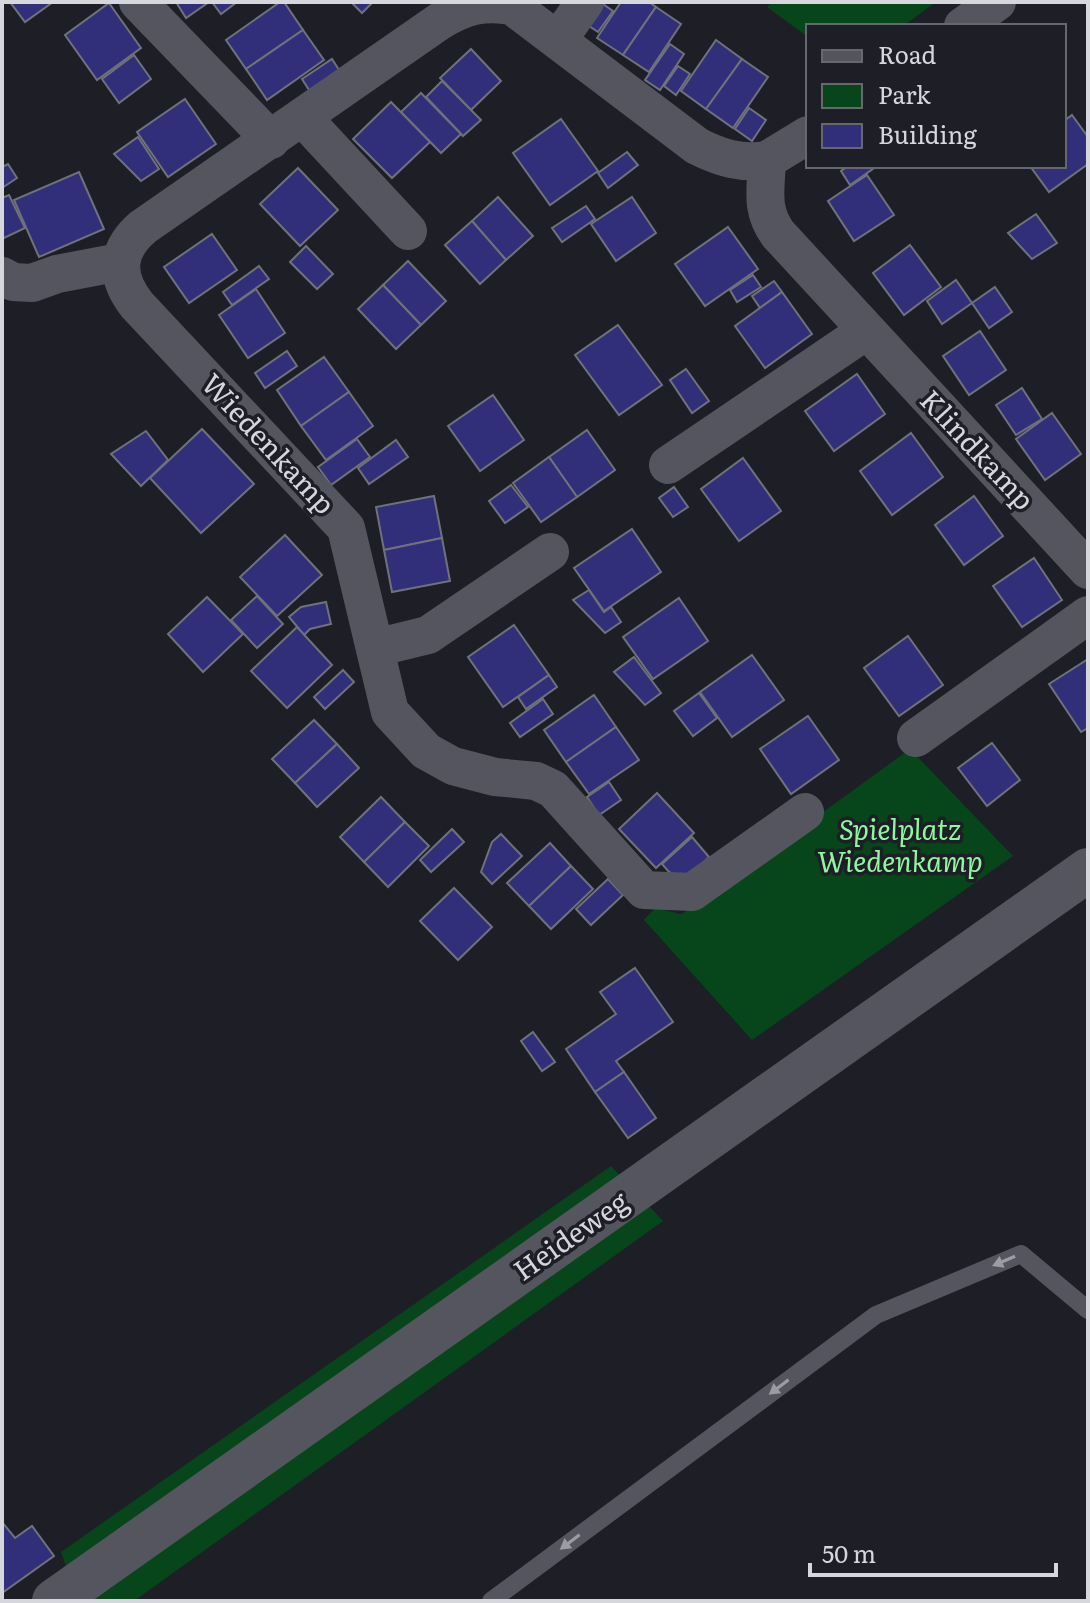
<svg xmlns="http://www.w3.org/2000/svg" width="1090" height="1603" font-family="Literata,serif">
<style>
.green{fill:#07461a}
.building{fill:#322f7a;stroke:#6f717b;stroke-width:2}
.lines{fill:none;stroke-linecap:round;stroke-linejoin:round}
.service{stroke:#54555f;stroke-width:18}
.minor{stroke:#54555f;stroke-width:38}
.secondary{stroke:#54555f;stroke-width:44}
.oneway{fill:#9c9ca4}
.labels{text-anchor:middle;stroke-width:7;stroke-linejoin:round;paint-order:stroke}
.street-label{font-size:28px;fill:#d6d7dd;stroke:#1d1e26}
.park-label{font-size:28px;font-style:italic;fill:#8ff69f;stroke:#1d1e26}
</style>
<rect width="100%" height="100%" fill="#1d1e26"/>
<g class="green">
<polygon points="773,2 936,2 903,26 808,26 808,37 767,7"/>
<polygon points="910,749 1013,856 752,1040 644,920 655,908 681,914 687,911"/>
<polygon points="611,1166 663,1221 134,1601 78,1601 61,1552"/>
</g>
<g class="building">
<polygon points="10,2 53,2 25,22"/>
<polygon points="176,2 209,2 186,18"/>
<polygon points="212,2 237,2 221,14"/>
<polygon points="280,2 284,2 303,30 246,69 226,40"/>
<polygon points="351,2 373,2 362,13"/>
<polygon points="600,2 613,11 598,32 583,22"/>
<polygon points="621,2 649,2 656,7 623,55 597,38"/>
<polygon points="109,3 141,48 97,80 65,35"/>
<polygon points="656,7 681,24 649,72 623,55"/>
<polygon points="303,30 324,60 267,100 246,69"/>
<polygon points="716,40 742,59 706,109 681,91"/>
<polygon points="670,44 684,54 660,90 645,80"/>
<polygon points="471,49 501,81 471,110 440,78"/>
<polygon points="134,55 151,79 119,103 102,79"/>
<polygon points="332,59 341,73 311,93 302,79"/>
<polygon points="742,59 768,77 733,128 706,109"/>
<polygon points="678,66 690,74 676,95 664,86"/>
<polygon points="442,81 481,120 463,136 426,97"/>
<polygon points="421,93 461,134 441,153 401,112"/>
<polygon points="185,99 216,144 168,177 137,132"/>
<polygon points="391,102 430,142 392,178 353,139"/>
<polygon points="749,108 766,120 752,141 735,129"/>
<polygon points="1072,115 1088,137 1088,164 1049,192 1030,166 1064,166 1064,121"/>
<polygon points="561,119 598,171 550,205 513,153"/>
<polygon points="138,137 159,169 141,181 114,154"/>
<polygon points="627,152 638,165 608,188 598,173"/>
<polygon points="8,164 17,178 2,188 2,167"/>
<polygon points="848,166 877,166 850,185 841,171"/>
<polygon points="298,168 338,210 300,246 260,204"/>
<polygon points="79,172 104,229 39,257 14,200"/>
<polygon points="867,175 894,215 854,241 828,201"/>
<polygon points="9,195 25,228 2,239 2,198"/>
<polygon points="498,197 533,236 506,260 472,221"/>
<polygon points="632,197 656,233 616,261 591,224"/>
<polygon points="586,206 595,219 562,242 552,228"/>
<polygon points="1036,214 1057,243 1032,259 1008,233"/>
<polygon points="472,221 506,260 480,284 445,245"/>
<polygon points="728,227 758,269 705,306 675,264"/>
<polygon points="212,234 237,270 189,303 164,267"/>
<polygon points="910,245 941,287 904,315 873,273"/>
<polygon points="306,246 333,274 317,289 290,262"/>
<polygon points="408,261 446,301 421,325 383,285"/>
<polygon points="259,266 269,279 232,305 223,292"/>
<polygon points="753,275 761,287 737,302 730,290"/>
<polygon points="956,280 972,303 942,324 927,301"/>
<polygon points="774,281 782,292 760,308 752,296"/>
<polygon points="383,285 421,325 396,349 358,309"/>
<polygon points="995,287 1012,312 989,328 972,303"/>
<polygon points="256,289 285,333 248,358 219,315"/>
<polygon points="782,292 812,334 765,368 735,326"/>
<polygon points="618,325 662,385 619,415 575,355"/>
<polygon points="980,331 1006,370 969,395 943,356"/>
<polygon points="287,351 297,366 265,388 255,373"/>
<polygon points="324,357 349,392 301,426 277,390"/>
<polygon points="686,369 709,401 692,413 670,380"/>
<polygon points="857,374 885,414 834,451 805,411"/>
<polygon points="1022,388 1042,419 1016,435 996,405"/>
<polygon points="349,392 373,426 326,460 301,426"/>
<polygon points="493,395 524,440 480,471 448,426"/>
<polygon points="1052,413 1081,454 1045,480 1016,439"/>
<polygon points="202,429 254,484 201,533 150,478"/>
<polygon points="587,430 615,470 577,497 549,457"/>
<polygon points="146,431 168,460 141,486 111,454"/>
<polygon points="911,433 943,477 892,515 860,471"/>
<polygon points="357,439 370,457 331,485 318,467"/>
<polygon points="396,440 408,457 369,484 358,468"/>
<polygon points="549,457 577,497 541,522 513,483"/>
<polygon points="743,458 781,511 739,541 701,489"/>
<polygon points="511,485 528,507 505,523 489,501"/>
<polygon points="674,487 688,507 673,517 659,498"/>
<polygon points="434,496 442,538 384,550 376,507"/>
<polygon points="974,496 1003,536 964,565 935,525"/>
<polygon points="632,529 661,572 604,611 574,568"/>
<polygon points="285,535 322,575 277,616 240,577"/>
<polygon points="442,538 450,581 392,592 384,550"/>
<polygon points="1034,558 1062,600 1022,627 993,586"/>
<polygon points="589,590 604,612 611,607 621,622 605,633 573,600"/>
<polygon points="257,596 283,624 257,648 231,620"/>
<polygon points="207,597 243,634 203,672 168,634"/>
<polygon points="679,598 708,641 653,679 623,637"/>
<polygon points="326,602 331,624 310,629 304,635 289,617 301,607"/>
<polygon points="514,625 549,675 503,707 468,657"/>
<polygon points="297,627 332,665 287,708 251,671"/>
<polygon points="908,636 943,685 899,716 864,668"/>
<polygon points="752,655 784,700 732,737 700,692"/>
<polygon points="634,657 661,693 645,705 614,672"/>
<polygon points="1088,659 1088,728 1081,732 1049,684"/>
<polygon points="343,670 354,682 325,709 314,697"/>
<polygon points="549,675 557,687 526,709 518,697"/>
<polygon points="699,693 717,718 693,736 674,711"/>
<polygon points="594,695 616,727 566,762 544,730"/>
<polygon points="543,699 553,714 520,737 510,723"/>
<polygon points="808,716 839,760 791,794 760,749"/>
<polygon points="314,720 337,744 295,783 272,759"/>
<polygon points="616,727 639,760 589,794 566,762"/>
<polygon points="992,743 1020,780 987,806 958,768"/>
<polygon points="337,744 359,768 317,807 295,783"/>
<polygon points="609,782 621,800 599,815 587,797"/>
<polygon points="657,793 694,833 656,868 619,829"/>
<polygon points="381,797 405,822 364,862 340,837"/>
<polygon points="405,822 429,846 388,887 364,862"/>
<polygon points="452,829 464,842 431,872 420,860"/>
<polygon points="501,834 522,856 492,884 481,872 492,842"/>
<polygon points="692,837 709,857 685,880 669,872 662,864"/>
<polygon points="550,843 571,866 529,906 507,883"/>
<polygon points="571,866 593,889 551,929 529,906"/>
<polygon points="608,879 623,895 591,925 576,909"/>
<polygon points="454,888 492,927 458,960 420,921"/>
<polygon points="635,968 673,1022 616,1061 624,1072 595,1092 566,1049 616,1014 600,992"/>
<polygon points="533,1032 555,1062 542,1071 521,1041"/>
<polygon points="624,1072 656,1118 628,1138 595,1092"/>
<polygon points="2,1522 15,1538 32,1526 54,1556 2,1593"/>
</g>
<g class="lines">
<polyline class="service" points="491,1601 876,1315 1021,1254 1088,1310"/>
<g class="minor">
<polyline points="138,2 271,140"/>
<polyline points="963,26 997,2"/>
<polyline points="558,40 585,2"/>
<polyline points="303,118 408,231"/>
<path d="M 808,135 L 767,160 C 766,189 760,209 778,234 L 1088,570"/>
<path d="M 767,160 C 740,164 721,158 697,146 L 512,6 C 483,1 465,6 440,21 L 143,227 C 115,251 115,277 137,305 L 346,528 L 390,712 L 426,751 L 453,766 L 495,777 L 536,781 L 553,789 L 644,890 L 692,892 L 805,812"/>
<polyline points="2,276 13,282 32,283 57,274 120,262"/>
<polyline points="668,465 866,331"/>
<polyline points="375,648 428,635 550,552"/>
<polyline points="916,738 1088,615"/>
</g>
<polyline class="secondary" points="54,1601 1088,870"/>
</g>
<defs><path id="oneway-solid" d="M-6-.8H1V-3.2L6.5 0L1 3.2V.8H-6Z" transform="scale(2)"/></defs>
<g class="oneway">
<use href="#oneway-solid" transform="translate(1004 1261) rotate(157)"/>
<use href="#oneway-solid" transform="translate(779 1387) rotate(143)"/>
<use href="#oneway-solid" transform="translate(570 1542) rotate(143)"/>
</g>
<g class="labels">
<g class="street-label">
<text transform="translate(268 444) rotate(47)" y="10">Wiedenkamp</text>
<text transform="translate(977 450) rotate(47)" y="10">Klindkamp</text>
<text transform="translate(571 1236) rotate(-35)" y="10">Heideweg</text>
</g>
<g class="park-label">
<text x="900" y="840">Spielplatz<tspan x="900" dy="32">Wiedenkamp</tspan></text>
</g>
</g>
<rect width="1090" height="1603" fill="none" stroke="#d6d7dd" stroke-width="8"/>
<rect x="806" y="24" width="260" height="144" fill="#1d1e26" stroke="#67686f" stroke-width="2"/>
<rect x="822" y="50" width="40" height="12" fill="#54555f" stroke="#67686f" stroke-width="2"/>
<text x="878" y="64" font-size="24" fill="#d6d7dd">Road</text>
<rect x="822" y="84" width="40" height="24" fill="#07461a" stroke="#67686f" stroke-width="2"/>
<text x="878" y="104" font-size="24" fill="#d6d7dd">Park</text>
<rect x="822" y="124" width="40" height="24" fill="#322f7a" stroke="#67686f" stroke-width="2"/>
<text x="878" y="144" font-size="24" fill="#d6d7dd">Building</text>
<path d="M810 1563v12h246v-12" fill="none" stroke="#d6d7dd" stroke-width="4"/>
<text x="822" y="1563" font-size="24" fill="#d6d7dd" stroke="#1d1e26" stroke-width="6" paint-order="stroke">50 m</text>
</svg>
